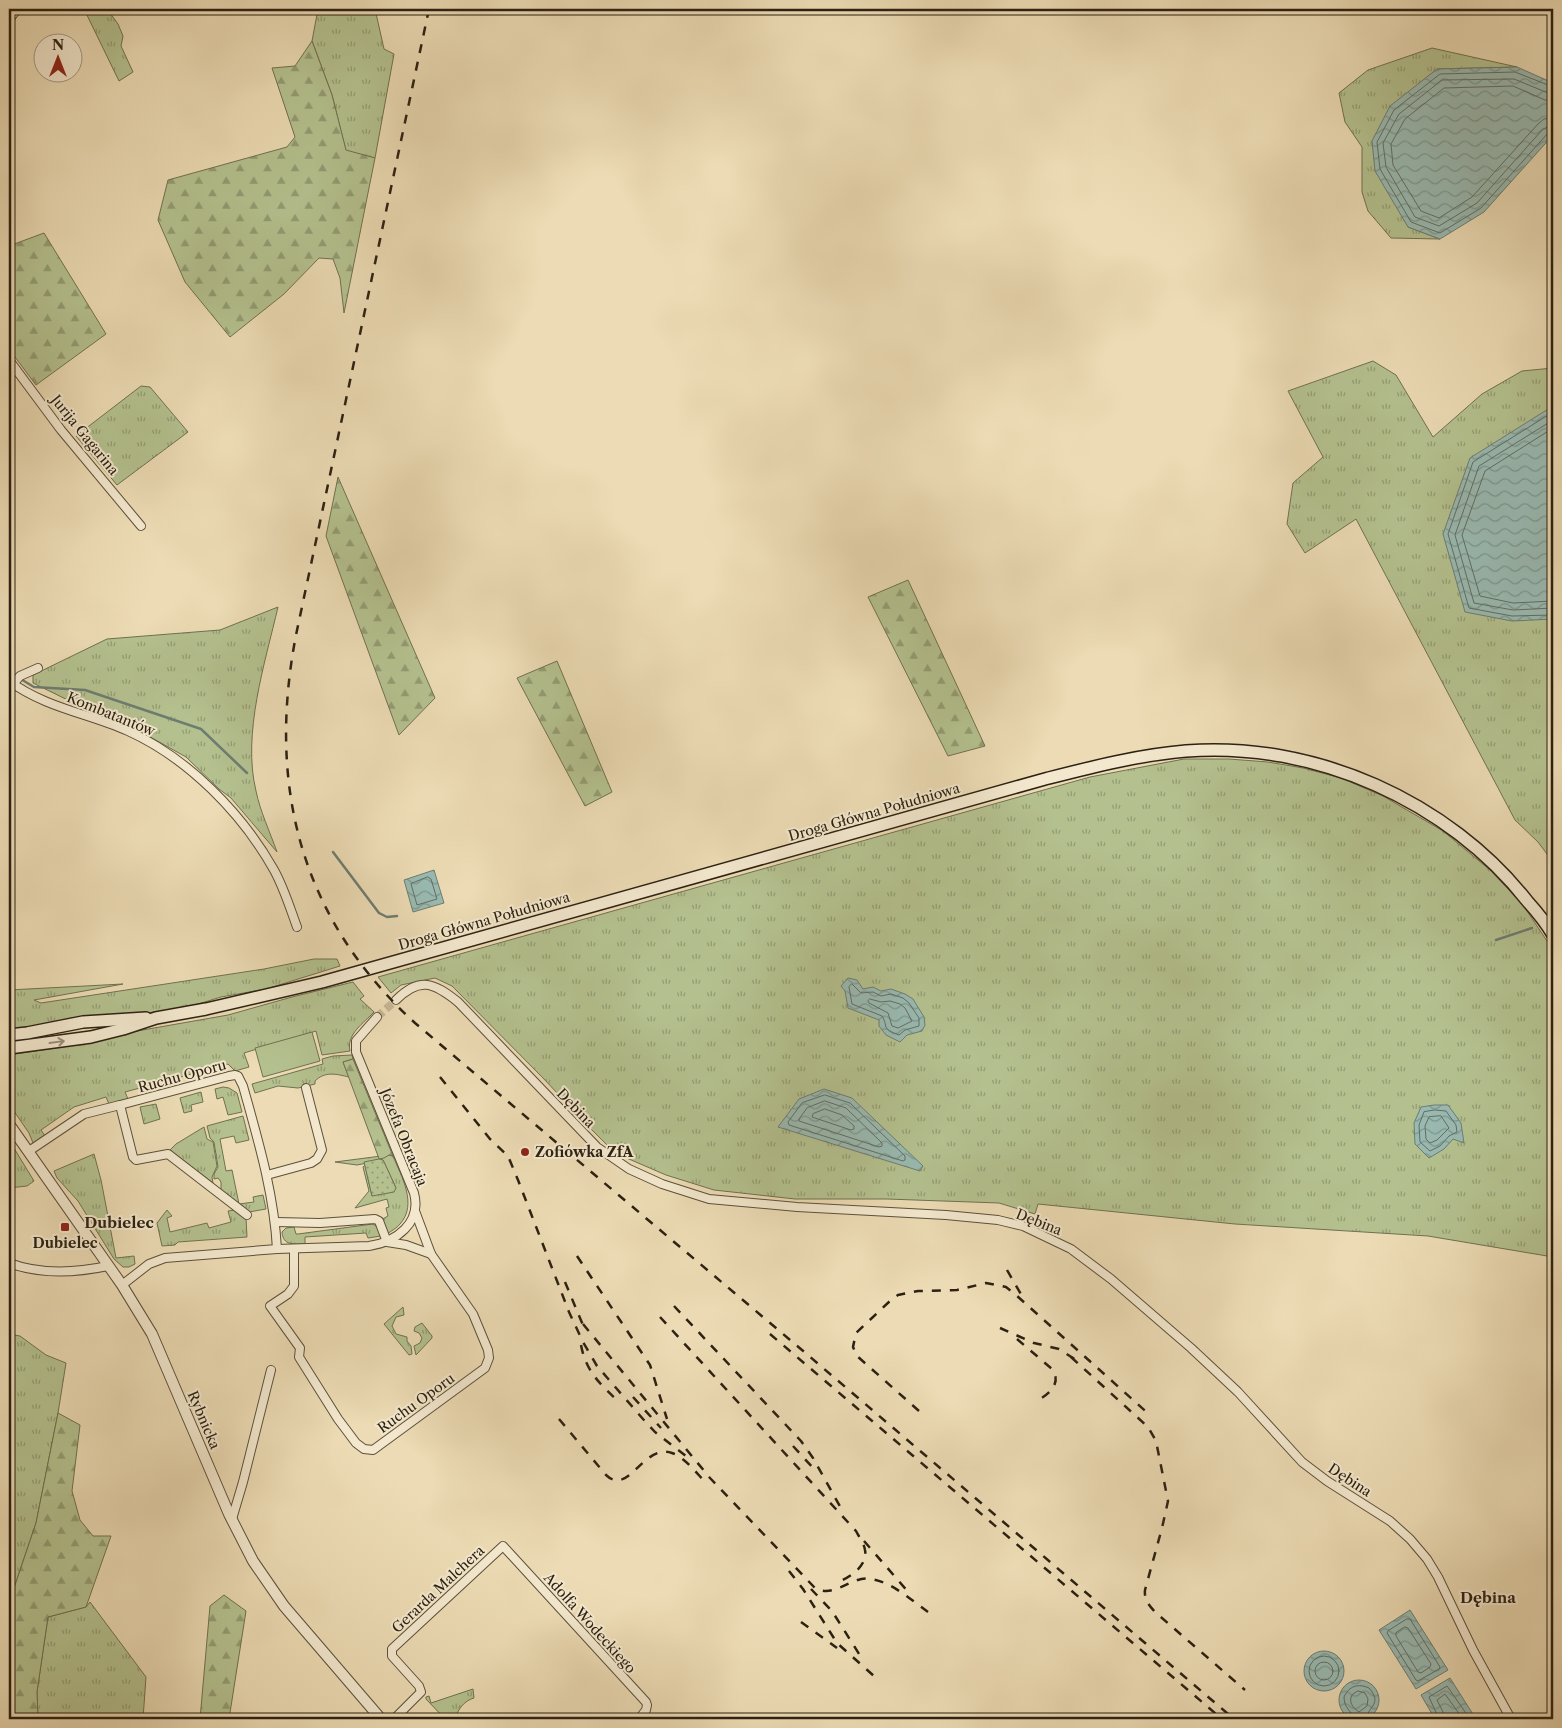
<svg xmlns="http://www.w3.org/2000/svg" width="1562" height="1728" font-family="'Libre Caslon Text',serif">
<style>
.grass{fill:url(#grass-tufts);stroke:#707150}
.forest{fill:url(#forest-firs);stroke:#707150}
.park{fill:url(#park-dots);stroke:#707150}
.garden{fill:#b4c18f;stroke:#707150}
.water{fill:url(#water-waves);stroke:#6d7d72}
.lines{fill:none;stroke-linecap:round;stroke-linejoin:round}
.shore{stroke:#626e62;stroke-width:1}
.stream{stroke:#6d7d72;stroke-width:2.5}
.minor-tunnel{stroke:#c6b694;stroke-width:8;stroke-dasharray:8 4;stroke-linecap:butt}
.minor-casing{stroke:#5c503a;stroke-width:10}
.tertiary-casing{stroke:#5c503a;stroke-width:12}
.secondary-casing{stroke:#2c2112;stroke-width:14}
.minor{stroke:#f3e8ce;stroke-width:8}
.tertiary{stroke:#f3e8ce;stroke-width:10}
.secondary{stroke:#f3e8ce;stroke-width:11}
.rail{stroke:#2c2112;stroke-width:2.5;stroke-dasharray:9 9;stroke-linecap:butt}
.oneway{stroke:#998e79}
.poi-dot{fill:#8f2418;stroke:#f3e8ce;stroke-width:2}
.labels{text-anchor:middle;stroke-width:4;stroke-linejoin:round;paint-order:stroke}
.street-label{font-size:14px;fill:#2c2112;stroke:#f3e8ce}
.poi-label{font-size:14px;font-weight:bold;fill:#2c2112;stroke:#f3e8ce;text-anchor:start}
.neighbourhood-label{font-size:15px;font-weight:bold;fill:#2c2112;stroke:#f3e8ce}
</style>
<defs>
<pattern id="grass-tufts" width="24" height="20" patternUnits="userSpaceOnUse" patternTransform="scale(1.25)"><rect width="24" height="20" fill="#b4c18f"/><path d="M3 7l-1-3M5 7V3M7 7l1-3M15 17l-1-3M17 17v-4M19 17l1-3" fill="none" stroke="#939c73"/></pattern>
<pattern id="forest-firs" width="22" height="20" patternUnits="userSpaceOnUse" patternTransform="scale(1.25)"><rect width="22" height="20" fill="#b4c18f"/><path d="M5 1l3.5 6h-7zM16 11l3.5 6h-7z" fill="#939c73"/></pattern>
<pattern id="park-dots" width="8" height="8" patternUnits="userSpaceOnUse" patternTransform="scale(1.25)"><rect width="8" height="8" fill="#b4c18f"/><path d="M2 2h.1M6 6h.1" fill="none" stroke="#939c73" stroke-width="1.8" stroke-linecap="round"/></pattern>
<pattern id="water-waves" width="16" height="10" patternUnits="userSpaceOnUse" patternTransform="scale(1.25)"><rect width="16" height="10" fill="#99bab2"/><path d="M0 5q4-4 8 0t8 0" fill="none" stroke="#7d978f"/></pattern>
</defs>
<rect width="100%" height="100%" fill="#ecdbb4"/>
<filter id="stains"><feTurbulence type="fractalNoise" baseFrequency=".004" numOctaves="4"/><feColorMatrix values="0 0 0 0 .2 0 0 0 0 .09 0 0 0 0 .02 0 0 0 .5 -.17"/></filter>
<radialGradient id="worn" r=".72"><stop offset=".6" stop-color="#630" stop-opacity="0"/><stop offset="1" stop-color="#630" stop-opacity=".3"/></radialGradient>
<g class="grass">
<polygon points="84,9 108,9 110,13 118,24 123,36 121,46 133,72 119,81"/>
<polygon points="318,9 375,9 384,49 394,54 375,158 346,151 332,95 312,41"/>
<polygon points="1432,48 1517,67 1437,69 1408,227 1440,239 1391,238 1368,211 1362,192 1362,147 1345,122 1339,93 1368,70"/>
<polygon points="1373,361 1396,375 1433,437 1482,394 1522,371 1553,368 1553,862 1538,842 1515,820 1356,519 1305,553 1287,524 1293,483 1323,457 1288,391"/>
<polygon points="141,386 150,387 188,432 117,485 76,436"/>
<path d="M 278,607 C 265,663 242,734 256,791 C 260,811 270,832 277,852 L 231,798 L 219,789 L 186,757 L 120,720 L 80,706 L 33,683 L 33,675 L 107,639 L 220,630 Z"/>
<polygon points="1184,759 1229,759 1268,762 1303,768 1341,778 1383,796 1443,831 1490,870 1523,905 1553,950 1553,1257 1428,1236 1235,1224 1038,1204 1035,1214 999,1203 887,1199 795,1199 714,1190 666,1175 615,1153 592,1130 543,1078 452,986 435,978 401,985 391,993 378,977 1090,777"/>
<polygon points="314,959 337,959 340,966 266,989 221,997 182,1009 127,1015 78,1017 48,1023 15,1032 9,1029 9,990 123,984 34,1000 41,1003 264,969"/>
<path d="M 353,982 L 364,996 L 360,999 L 374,1012 C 364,1023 346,1034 350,1051 L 322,1055 L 316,1031 L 244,1053 L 249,1067 L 235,1071 L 228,1064 L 125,1092 L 128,1099 L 109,1104 L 106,1097 L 74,1107 L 41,1130 L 45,1136 L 33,1143 L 29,1133 L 9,1104 L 9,1055 L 95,1042 L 137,1031 L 228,1015 L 292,997 Z"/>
<path d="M 352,1055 L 353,1059 L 343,1062 L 349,1077 C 336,1074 325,1071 315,1081 L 315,1084 L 298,1088 L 278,1086 L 255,1093 L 252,1084 L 323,1064 L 322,1059 L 333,1056 Z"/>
<polygon points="223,1087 229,1088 237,1093 242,1112 228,1115 223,1097 217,1099 215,1089"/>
<polygon points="201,1092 203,1102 191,1105 192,1111 184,1113 180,1098"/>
<polygon points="156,1104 160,1119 144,1124 140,1107"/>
<polygon points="243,1116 249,1140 236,1143 234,1136 220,1139 226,1171 232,1170 239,1204 254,1202 253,1197 263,1195 266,1209 249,1212 221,1190 221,1182 218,1178 214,1179 214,1174 218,1167 214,1142 210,1138 207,1126"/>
<polygon points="204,1127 207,1139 213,1142 217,1166 212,1177 213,1183 170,1150 176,1144"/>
<polygon points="9,1140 34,1181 27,1186 9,1188"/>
<polygon points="94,1154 101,1180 116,1258 134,1256 135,1264 129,1267 123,1267 114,1259 78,1201 57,1178 54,1171"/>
<path d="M 389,1155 L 393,1156 C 401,1176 418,1204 400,1224 C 397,1228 391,1231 387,1234 L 381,1220 L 388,1216 L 386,1208 L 389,1207 L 387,1199 L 355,1208 L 369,1191 L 363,1167 L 365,1165 L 372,1196 L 396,1188 L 383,1160 L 357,1165 L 335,1162 Z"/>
<polygon points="167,1210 172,1216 167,1218 170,1232 207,1223 209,1228 231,1222 228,1211 234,1210 246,1218 247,1237 178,1242 175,1245 162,1246 157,1223"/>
<path d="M 373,1224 L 377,1227 L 381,1236 L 368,1238 L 366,1233 L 305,1237 L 305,1244 C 294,1244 283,1246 282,1232 L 286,1228 L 294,1227 L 296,1234 L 298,1234 Z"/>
<polygon points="403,1307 404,1315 396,1317 392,1326 396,1334 407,1337 407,1341 411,1346 412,1354 409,1355 384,1324"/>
<polygon points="422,1323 432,1336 432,1338 416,1355 414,1346 420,1343 422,1338 419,1333 414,1331 415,1327"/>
<polygon points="9,1334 20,1336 46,1355 66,1363 58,1413 36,1523 13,1591 9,1638"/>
<polygon points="90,1602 146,1677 143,1719 38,1719 37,1692 48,1617 86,1607"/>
<path d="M 473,1689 L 474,1698 C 464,1701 458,1709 455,1719 L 445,1719 L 426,1699 L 426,1697 L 429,1696 L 431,1703 Z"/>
</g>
<g class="forest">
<polygon points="312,41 332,95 346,150 375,158 344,313 340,278 333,259 319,258 284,294 230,337 185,282 158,220 168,180 287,147 295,137 272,68 295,66"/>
<polygon points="44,233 106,334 36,385 9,349 9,246"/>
<polygon points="338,477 435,698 399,735 326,536"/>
<polygon points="908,580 985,746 948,756 868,597"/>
<polygon points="557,661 612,792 585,806 517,678"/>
<polygon points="353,1059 393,1156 389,1155 384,1158 379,1159 378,1156 343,1062"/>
<polygon points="58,1413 80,1425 72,1491 80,1520 93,1536 111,1536 86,1607 48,1617 37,1692 38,1719 9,1719 9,1638 13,1591 36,1523"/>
<polygon points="224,1595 246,1611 229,1719 200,1719 210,1606"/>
</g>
<polygon class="park" points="379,1159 383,1160 385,1164 396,1188 394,1192 372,1196 364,1162"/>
<polygon class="garden" points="312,1032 320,1061 263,1077 255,1048"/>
<g class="water">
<polygon points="1517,67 1553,83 1553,135 1484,212 1440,239 1408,227 1375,171 1372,141 1390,106 1437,69"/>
<polygon points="1553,406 1553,619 1512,621 1465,612 1443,534 1470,458"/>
<polygon points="434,870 444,903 413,912 404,880"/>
<polygon points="848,978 857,980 863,989 873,987 881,991 891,989 905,994 913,999 924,1017 925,1025 922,1031 907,1035 900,1042 886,1035 879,1026 879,1020 848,1008 845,991 841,986"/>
<polygon points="824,1089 852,1098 923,1166 920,1171 778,1127 799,1099"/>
<polygon points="1434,1105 1448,1105 1461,1123 1464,1143 1453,1139 1444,1149 1429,1158 1415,1144 1414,1123 1421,1107"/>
<polygon points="1410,1610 1448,1670 1416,1689 1379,1630"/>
<circle cx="1324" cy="1671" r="20"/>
<polygon points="1450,1678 1476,1719 1435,1719 1421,1695"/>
<circle cx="1359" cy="1700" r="20"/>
</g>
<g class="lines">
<g class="shore">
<polyline points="1553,87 1515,72 1440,74 1394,110 1377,142 1380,169 1411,222 1440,233 1481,208 1548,133 1553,131"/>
<polyline points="1553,93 1548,93 1514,79 1442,80 1399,114 1383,143 1386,167 1415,217 1439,226 1477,203 1543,129 1553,125"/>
<polyline points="1553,101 1545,100 1513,86 1444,88 1405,119 1391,144 1393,165 1421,211 1439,218 1472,197 1538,124 1544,119 1553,118"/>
<polyline points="1553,412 1473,462 1448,534 1469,608 1512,616 1553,615"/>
<polyline points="1553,420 1479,466 1455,535 1474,603 1513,610 1553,608"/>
<polyline points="1553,428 1485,471 1462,535 1480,596 1513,603 1553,601"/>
<polygon points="428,877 431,879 437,899 417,905 411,884"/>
<path d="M 852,984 L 861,993 L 873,992 L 881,996 L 891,994 L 903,998 L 909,1003 L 919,1018 L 919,1026 L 905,1030 L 899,1035 C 880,1028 889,1027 882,1016 L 852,1004 L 849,987 Z"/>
<polygon points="870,999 881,1002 890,1001 900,1004 905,1008 912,1021 898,1028 892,1026 888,1013 869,1003 868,1001"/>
<polygon points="825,1095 850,1103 905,1156 905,1160 903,1161 789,1125 788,1122 802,1103"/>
<polygon points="825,1101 846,1108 882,1143 882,1146 879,1147 799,1121 799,1119 807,1108"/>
<polygon points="825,1109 842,1115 854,1126 854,1129 851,1130 812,1117 813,1114"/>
<polygon points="1435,1110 1446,1111 1456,1125 1457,1132 1449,1136 1440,1146 1430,1151 1420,1142 1419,1125 1424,1112"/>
<polygon points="1441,1116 1449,1128 1437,1140 1430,1143 1426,1139 1425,1126 1429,1117"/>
<polygon points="1407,1619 1410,1619 1440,1667 1439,1669 1418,1681 1416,1680 1387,1633 1388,1631"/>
<polygon points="1405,1627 1408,1628 1431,1664 1430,1667 1421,1673 1418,1672 1396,1636 1396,1633"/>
<circle cx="1324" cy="1671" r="15"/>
<circle cx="1324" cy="1671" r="9"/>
<path d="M 1358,1691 L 1365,1693 L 1368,1699 L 1367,1706 L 1359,1712 C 1353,1708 1348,1702 1352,1695 Z"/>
<path d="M 1353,1719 C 1352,1710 1344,1709 1344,1697 C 1349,1686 1358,1683 1369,1688 C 1383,1704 1368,1706 1366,1719"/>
<polyline points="1439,1719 1429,1697 1447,1686 1470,1719"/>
<polyline points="1445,1719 1444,1714 1437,1700 1445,1694 1463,1719"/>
</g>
<g class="stream">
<polyline points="9,672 34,687 85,690 201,729 247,773"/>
<polyline points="333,852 379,913 387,917 397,916"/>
<polyline points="1496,940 1532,928"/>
</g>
<polyline class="minor-tunnel" points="377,1017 396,1000"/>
<defs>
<g id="minor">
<polyline points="9,360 61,430 141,526"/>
<path d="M 9,681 C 46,708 87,713 128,731 C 188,758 242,813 274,870 C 284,888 290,908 297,927"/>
<polyline points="13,684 20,676 38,668"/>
<path d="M 396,1000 C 420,976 434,983 458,1002 L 597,1147 L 629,1169 L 662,1184 L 709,1199 L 797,1207 L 946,1215 L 998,1220 L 1023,1226 L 1071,1249 L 1111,1279 L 1191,1348 L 1238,1392 L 1302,1462 L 1327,1481 L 1390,1521 L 1410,1539 L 1427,1559 L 1438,1577 L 1473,1650 L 1511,1719"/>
<polyline points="29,1151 84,1114 120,1105"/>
<polyline points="267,1175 311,1163 317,1159 322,1150 306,1088"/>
<path d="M 247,1215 L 168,1154 L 136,1160 L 133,1157 L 120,1105 L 229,1076 L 235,1075 L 238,1076 L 243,1086 C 258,1140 274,1193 277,1249"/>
<polyline points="276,1222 320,1223 375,1219 379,1221 387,1242 406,1245 431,1254"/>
<polyline points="294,1249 294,1286 288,1294 270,1306 300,1348 299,1357 338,1419 356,1443 364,1449 373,1450 485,1368 489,1358 488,1350 473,1314 431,1254 415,1211"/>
<path d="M 9,1263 C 41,1275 75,1273 108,1266"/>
<path d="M 122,1285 L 149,1264 L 165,1258 L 277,1249 L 369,1246 C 396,1242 422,1223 414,1193 L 356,1052 L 356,1041 L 377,1017"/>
<polyline points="232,1519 243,1482 271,1370"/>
<polyline points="394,1719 421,1692 419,1686 392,1656 392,1649 503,1546 646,1702 647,1705 646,1710 639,1719"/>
</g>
<g id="tertiary">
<polyline points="9,18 16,9"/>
<polyline points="9,1124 122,1285 152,1334 229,1514 253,1561 284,1606 381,1719"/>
</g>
<g id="secondary">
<polyline points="9,1035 27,1033 83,1022 146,1018"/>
<path d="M 9,1048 L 91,1037 L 123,1029 L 156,1018 L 206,1009 L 322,982 L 1045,779 C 1092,767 1138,755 1186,751 C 1314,741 1449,801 1528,902 C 1537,912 1546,923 1553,935"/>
</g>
</defs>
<use href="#minor" class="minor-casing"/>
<use href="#tertiary" class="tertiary-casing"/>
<use href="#secondary" class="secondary-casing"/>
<use href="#minor" class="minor"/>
<use href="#tertiary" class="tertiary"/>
<use href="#secondary" class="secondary"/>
<g class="rail">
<path d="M 429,9 L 296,635 C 267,785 300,918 415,1023 L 802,1350 L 1234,1719"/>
<polyline points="440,1077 490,1139 508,1156 518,1180 569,1312 583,1342 597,1366 643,1419 655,1432 686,1456"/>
<polyline points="577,1256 650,1365 667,1419"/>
<polyline points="1007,1270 1022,1296"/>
<polyline points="565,1282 585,1330"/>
<polyline points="674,1306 801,1441 813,1458 842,1510"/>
<path d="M 660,1317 L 856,1531 C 859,1537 864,1543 865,1550 C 868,1565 851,1577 838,1582"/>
<path d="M 583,1324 L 710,1478 L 815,1588 C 835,1599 851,1575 871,1579 C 892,1582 911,1600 928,1612"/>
<polyline points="1000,1328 1034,1343 1059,1349 1076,1360"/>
<polyline points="770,1334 1222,1719"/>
<path d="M 1017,1339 L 1052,1369 C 1062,1382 1050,1394 1038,1400"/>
<path d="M 581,1345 C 586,1372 601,1385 620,1403"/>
<path d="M 1071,1357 L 1148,1427 L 1156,1441 L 1168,1501 L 1162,1528 L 1145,1590 C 1144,1600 1149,1605 1155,1612 L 1245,1690"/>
<polyline points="633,1397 661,1428"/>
<polyline points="919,1411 857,1356 853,1347 856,1333 891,1300 898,1295 918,1291 957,1290 986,1283 1006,1287 1016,1295 1151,1416"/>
<path d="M 559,1419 L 606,1475 C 629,1497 643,1443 672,1453 C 686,1458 697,1474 707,1484"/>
<polyline points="793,1446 814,1469"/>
<polyline points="864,1541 910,1594"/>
<polyline points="789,1571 803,1589 837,1643 874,1676"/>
<polyline points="811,1589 832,1611 861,1657"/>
<polyline points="801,1622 837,1648"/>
</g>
</g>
<defs><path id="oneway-shaft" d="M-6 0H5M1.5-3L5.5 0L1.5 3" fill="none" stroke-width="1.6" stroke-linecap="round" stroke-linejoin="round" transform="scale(1.25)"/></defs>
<use class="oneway" href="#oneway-shaft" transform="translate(57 1042) rotate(-8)"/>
<g class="poi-dot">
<circle cx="525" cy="1152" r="5"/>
<rect x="60" y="1222" width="10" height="10" rx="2.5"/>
</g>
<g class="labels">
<g class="street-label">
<text transform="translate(85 435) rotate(51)" y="5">Jurija Gagarina</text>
<text transform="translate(111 714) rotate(22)" y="5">Kombatantów</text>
<text transform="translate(874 812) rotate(-16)" y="5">Droga Główna Południowa</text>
<text transform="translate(484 921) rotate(-16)" y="5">Droga Główna Południowa</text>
<text transform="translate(182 1076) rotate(-15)" y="5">Ruchu Oporu</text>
<text transform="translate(576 1108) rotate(46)" y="5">Dębina</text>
<text transform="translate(404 1137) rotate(68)" y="5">Józefa Obracaja</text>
<text transform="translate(1039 1222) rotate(22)" y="5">Dębina</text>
<text transform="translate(416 1403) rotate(-36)" y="5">Ruchu Oporu</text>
<text transform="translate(204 1420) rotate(67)" y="5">Rybnicka</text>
<text transform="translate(1350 1480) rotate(33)" y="5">Dębina</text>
<text transform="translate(438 1589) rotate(-43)" y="5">Gerarda Malchera</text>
<text transform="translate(590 1623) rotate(48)" y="5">Adolfa Wodeckiego</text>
</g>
<g class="poi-label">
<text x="535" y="1157">Zofiówka ZfA</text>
<text x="65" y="1248" text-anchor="middle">Dubielec</text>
</g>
<g class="neighbourhood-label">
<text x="119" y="1228">Dubielec</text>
<text x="1488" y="1603">Dębina</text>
</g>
</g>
<rect width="1562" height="1728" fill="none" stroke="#ecdbb4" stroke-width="30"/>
<rect x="10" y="10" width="1542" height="1708" fill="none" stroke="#2c2112" stroke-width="2.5"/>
<rect x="15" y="15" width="1532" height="1698" fill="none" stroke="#2c2112"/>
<g transform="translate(58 58)"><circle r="24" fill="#f3e8ce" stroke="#a39883"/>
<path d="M0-4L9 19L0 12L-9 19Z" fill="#8f2418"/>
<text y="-8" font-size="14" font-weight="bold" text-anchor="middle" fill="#2c2112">N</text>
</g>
<rect width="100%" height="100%" filter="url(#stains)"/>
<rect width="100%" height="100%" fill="url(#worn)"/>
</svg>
